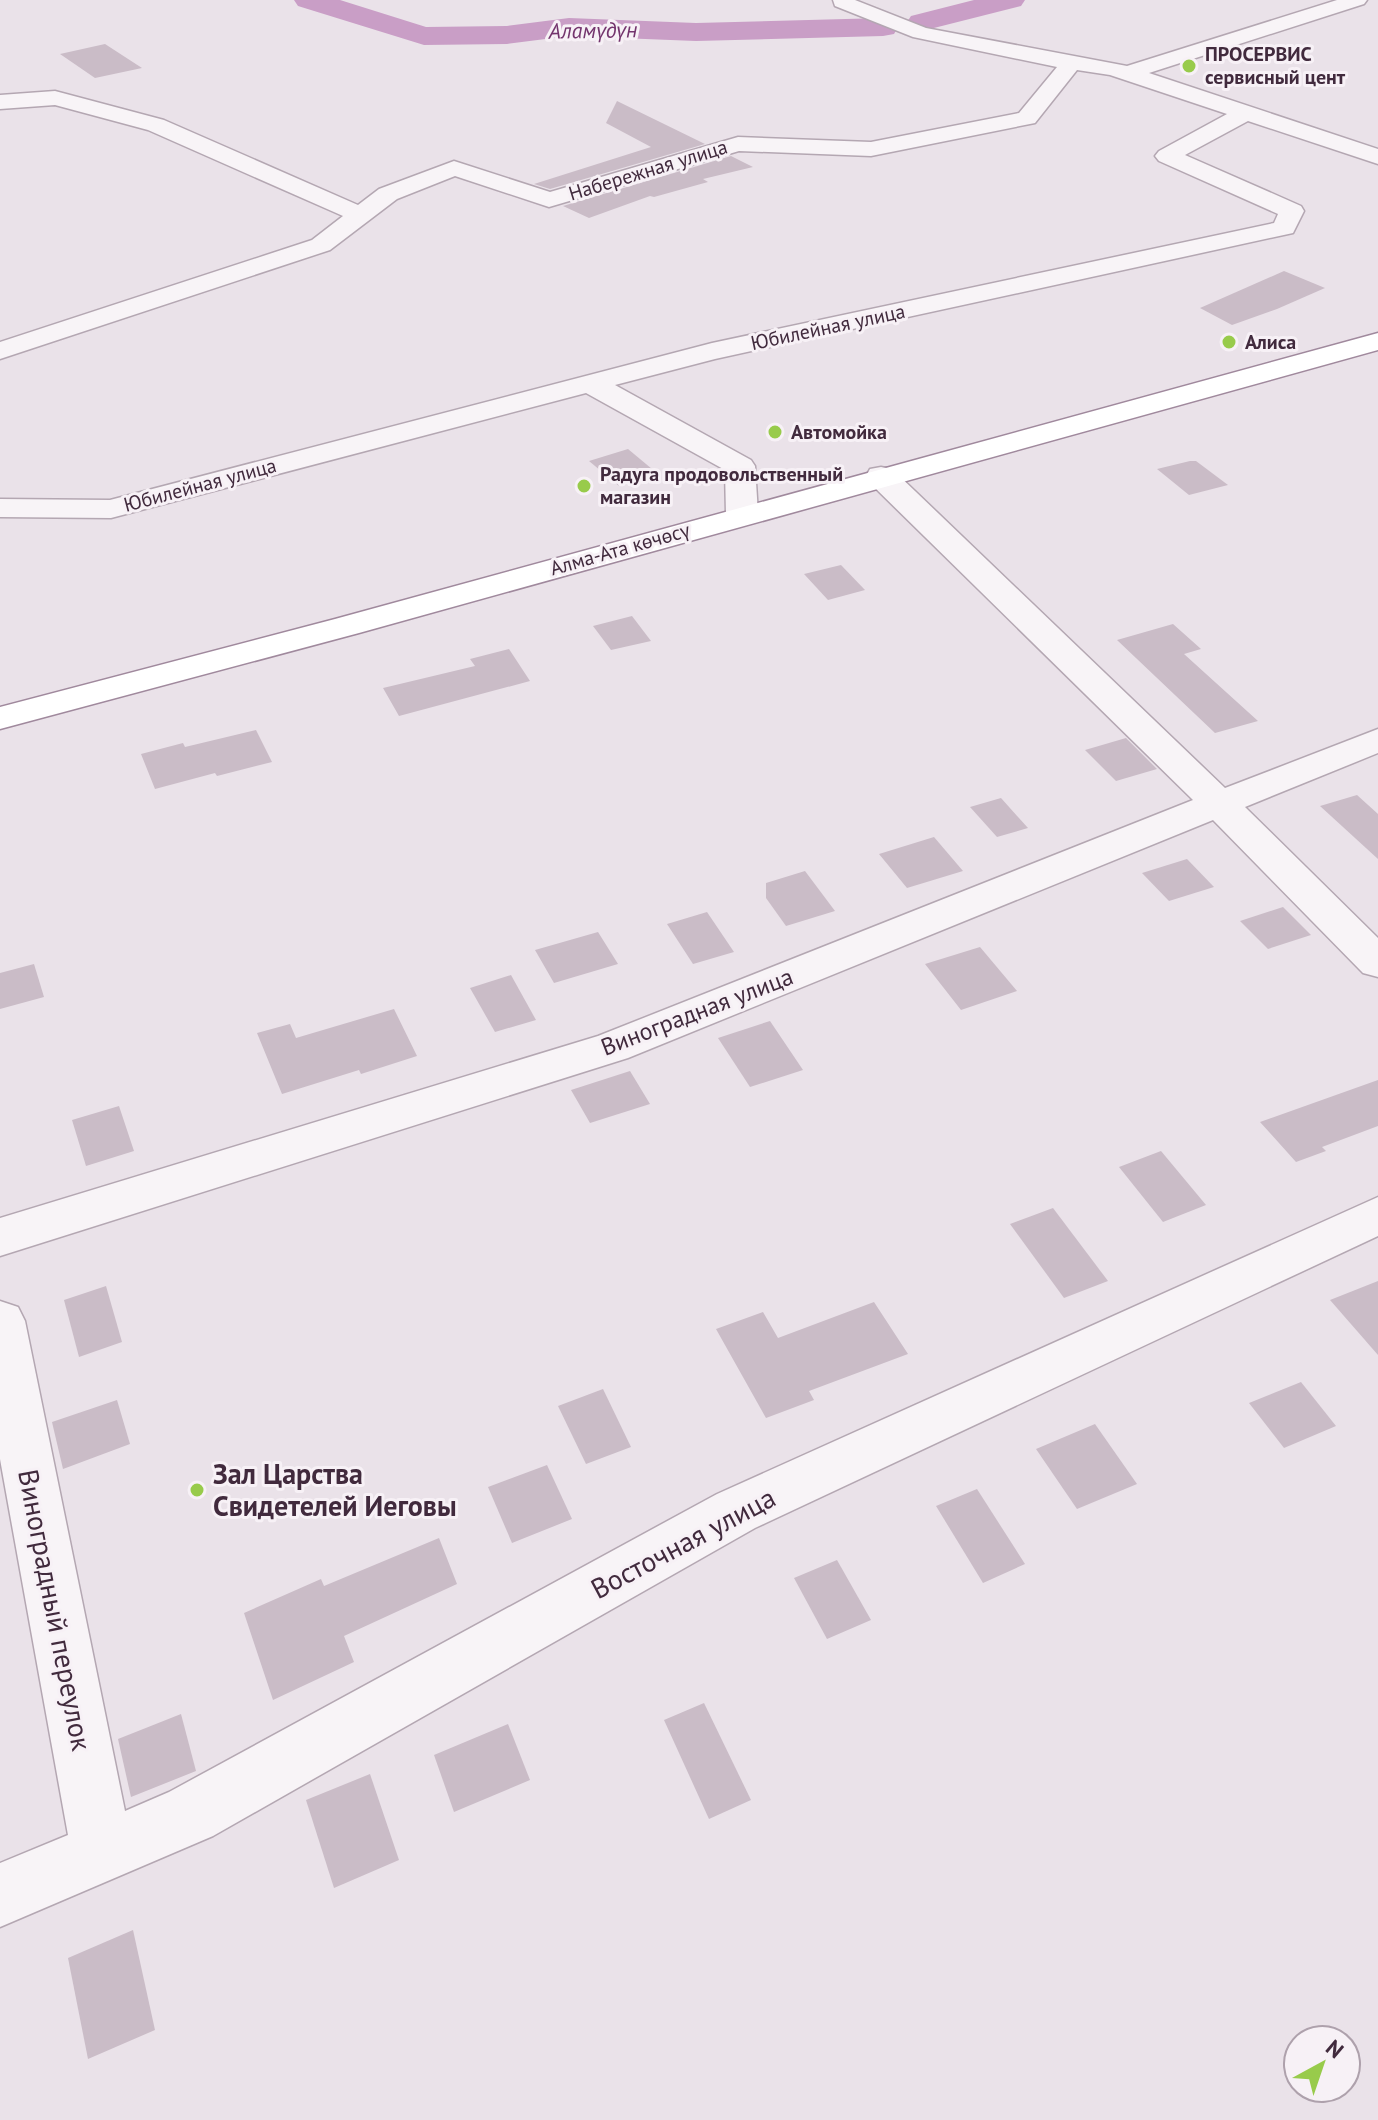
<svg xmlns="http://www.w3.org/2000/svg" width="1378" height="2120" font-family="'PT Sans',sans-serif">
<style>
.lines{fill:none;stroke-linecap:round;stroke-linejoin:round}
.river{fill:#c99ec6;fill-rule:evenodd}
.building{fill:#cabcc7}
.minor-casing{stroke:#b4a7b2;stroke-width:3}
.highway-casing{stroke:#a0899d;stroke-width:3}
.minor{fill:#f8f4f7;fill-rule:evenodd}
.highway{fill:#fff;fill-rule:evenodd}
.poi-dot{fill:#98cb4b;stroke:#f7f1f6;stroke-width:3}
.labels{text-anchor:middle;stroke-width:6;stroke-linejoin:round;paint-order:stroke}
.far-poi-label{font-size:20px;font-weight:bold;fill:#412a3d;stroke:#f7f1f6;text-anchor:start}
.far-street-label{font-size:20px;fill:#412a3d;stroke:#f7f1f6}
.far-water-label{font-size:22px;font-style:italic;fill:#74356e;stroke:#f7f1f6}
.street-label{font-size:24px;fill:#412a3d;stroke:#f7f1f6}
.near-poi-label{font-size:28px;font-weight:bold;fill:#412a3d;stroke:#f7f1f6;text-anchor:start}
.near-street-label{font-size:28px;fill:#412a3d;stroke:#f7f1f6}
</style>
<rect width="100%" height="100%" fill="#eae2e9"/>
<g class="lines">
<g class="river">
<polygon points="294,0 340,0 426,27 507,26 569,18 696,23 883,18 894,20 898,27 894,34 883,36 696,41 569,36 507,44 424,45 298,6"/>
<polygon points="974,0 1025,0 1021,6 922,31 911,28 907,22 911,16"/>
</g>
</g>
<g class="building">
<polygon points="105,44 142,68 95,78 60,54"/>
<polygon points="617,101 705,144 550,189 534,184 651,147 606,123"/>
<polygon points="731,156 753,167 703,179 708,182 654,197 650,196 589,218 563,206"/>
<polygon points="1284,271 1325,288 1277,309 1232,325 1200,308"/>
<polygon points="628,449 658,474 619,486 589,461"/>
<polygon points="1190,461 1196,461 1228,485 1189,495 1157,469"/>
<polygon points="841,565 865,590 828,600 804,574"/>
<polygon points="632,616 651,641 611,650 593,626"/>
<polygon points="1173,624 1201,649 1184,654 1258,721 1215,733 1117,640"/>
<polygon points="509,649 530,681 399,716 383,688 475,666 470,659"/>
<polygon points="256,730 272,762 217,776 215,773 155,789 141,754 183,743 185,747"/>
<polygon points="1126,738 1157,769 1116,781 1085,750"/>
<polygon points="1357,795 1378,814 1378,859 1320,806"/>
<polygon points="1001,798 1028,828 997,837 970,807"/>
<polygon points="934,837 963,871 907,888 879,854"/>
<polygon points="1187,859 1214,887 1169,901 1142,873"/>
<polygon points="805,871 835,911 786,926 766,898 766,883"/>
<polygon points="1283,907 1311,935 1268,949 1240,921"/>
<polygon points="707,912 734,952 693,964 667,924"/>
<polygon points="598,932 618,964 554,983 535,950"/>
<polygon points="980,947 1017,991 961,1010 925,964"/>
<polygon points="34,964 44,997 0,1009 0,973"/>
<polygon points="511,975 536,1020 495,1032 470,988"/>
<polygon points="394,1009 417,1056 361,1074 359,1070 282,1094 257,1033 290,1024 296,1038"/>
<polygon points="770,1021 803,1070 750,1087 718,1038"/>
<polygon points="630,1071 650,1104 590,1123 571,1090"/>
<polygon points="1378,1080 1378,1126 1322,1147 1326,1151 1296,1162 1260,1122"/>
<polygon points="119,1106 134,1151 86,1166 72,1120"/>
<polygon points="1161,1151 1206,1205 1163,1222 1119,1167"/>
<polygon points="1053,1208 1108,1281 1064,1298 1010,1224"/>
<polygon points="1378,1281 1378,1355 1330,1300"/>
<polygon points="106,1286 122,1342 79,1357 64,1300"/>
<polygon points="874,1302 908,1354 809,1391 814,1400 766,1418 716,1329 763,1312 778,1338"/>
<polygon points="1301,1382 1336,1426 1284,1448 1249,1403"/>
<polygon points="603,1389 631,1447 586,1464 558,1406"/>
<polygon points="117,1400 130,1444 63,1469 52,1422"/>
<polygon points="1095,1424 1137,1484 1077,1509 1036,1449"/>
<polygon points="547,1465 572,1519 512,1543 488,1487"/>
<polygon points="977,1489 1025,1564 983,1583 936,1506"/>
<polygon points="439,1538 457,1584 344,1636 354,1662 273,1700 244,1613 321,1579 324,1586"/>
<polygon points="837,1560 871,1620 827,1639 794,1578"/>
<polygon points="704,1703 751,1800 709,1819 664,1720"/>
<polygon points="181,1714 196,1771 131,1797 118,1739"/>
<polygon points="508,1724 530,1780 454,1812 434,1755"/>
<polygon points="370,1774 399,1860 334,1888 306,1800"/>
<polygon points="133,1930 155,2030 88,2059 68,1958"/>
</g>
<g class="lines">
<defs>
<g id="minor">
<polygon points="833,0 855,0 926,28 1127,66 1337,0 1367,0 1364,4 1149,73 1378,149 1378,164 1248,121 1185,155 1301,206 1304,211 1293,233 715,359 615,385 751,460 755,466 758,514 753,521 742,523 731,521 726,514 725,470 586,393 111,518 0,517 0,499 110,500 712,343 1274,223 1278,214 1159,161 1155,156 1159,151 1227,114 1110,75 1077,70 1035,123 871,156 739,151 549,207 455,176 397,199 330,250 0,359 0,342 312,240 343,216 148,130 55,105 0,109 0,95 55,91 164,120 358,205 379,189 454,161 550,192 738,137 871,142 1019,113 1057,67 913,37 835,6"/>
<polygon points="881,467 892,469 1225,788 1378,729 1378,753 1245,807 1378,938 1378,977 1363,973 1213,820 628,1058 0,1256 0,1218 598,1036 1193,800 870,483 866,476 870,469"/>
<polygon points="1378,1197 1378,1236 755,1528 213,1836 0,1927 0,1863 68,1835 0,1459 0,1301 18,1307 25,1321 125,1811 169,1792 717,1494"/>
</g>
<polygon id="highway" points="1378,333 1378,350 359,633 0,729 0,707 335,619"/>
</defs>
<use href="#minor" class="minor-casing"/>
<use href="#highway" class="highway-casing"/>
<use href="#minor" class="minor"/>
<use href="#highway" class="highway"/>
</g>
<g class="poi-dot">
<circle cx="1189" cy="66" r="8"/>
<circle cx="1229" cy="342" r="8"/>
<circle cx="775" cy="432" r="8"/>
<circle cx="584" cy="486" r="8"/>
<circle cx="197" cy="1490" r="8"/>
</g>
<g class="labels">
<g class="far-poi-label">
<text x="1205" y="61">ПРОСЕРВИС<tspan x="1205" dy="23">сервисный цент</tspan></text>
<text x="1245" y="349">Алиса</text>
<text x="791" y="439">Автомойка</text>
<text x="600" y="481">Радуга продовольственный<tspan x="600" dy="23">магазин</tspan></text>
</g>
<g class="far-street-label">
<text transform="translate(648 170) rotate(-17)" y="7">Набережная улица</text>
<text transform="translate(828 327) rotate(-12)" y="7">Юбилейная улица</text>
<text transform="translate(200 485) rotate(-15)" y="7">Юбилейная улица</text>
<text transform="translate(620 549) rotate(-16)" y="7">Алма-Ата көчөсү</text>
</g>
<g class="far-water-label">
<text transform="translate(593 30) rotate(-1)" y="8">Аламүдүн</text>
</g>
<g class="street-label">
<text transform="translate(697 1012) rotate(-21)" y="8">Виноградная улица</text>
</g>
<g class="near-poi-label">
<text x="213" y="1484">Зал Царства<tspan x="213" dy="32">Свидетелей Иеговы</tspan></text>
</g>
<g class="near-street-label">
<text transform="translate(683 1543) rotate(-28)" y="10">Восточная улица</text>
<text transform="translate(55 1610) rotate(79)" y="10">Виноградный переулок</text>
</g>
</g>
<g transform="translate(1322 2064) rotate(40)"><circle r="38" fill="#f7f1f6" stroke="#aea1ac" stroke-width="2"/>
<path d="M0-6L14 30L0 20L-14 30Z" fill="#98cb4b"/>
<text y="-12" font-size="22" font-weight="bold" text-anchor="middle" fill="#412a3d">N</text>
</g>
</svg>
